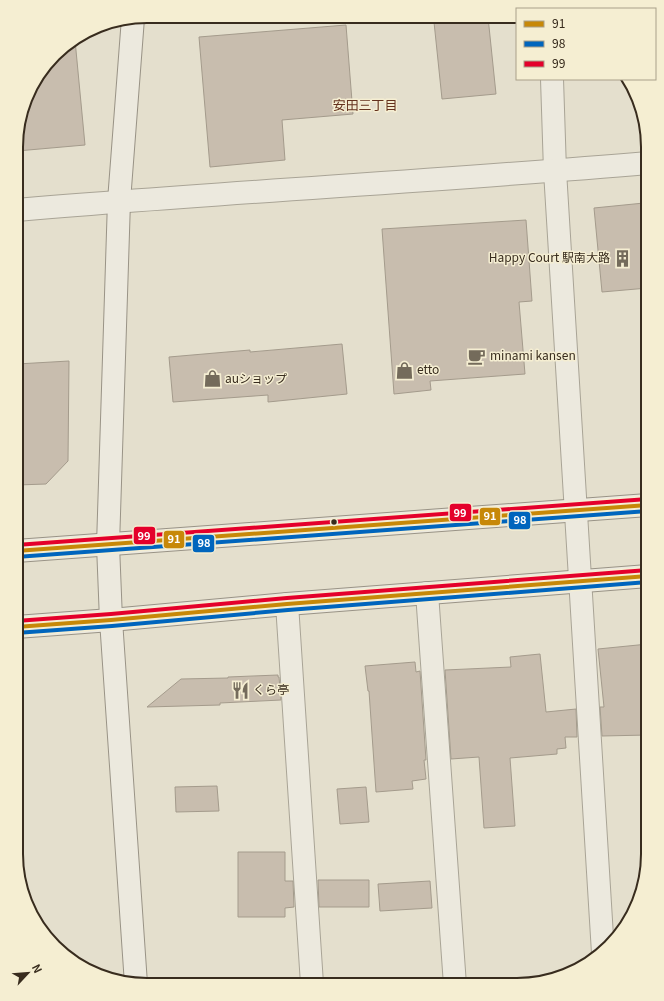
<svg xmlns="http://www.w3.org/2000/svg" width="664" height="1001" font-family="Georgia,'Noto Sans JP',serif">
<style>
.building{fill:#c8bdae;stroke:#a49b8c}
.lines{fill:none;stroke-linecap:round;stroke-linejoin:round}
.street-casing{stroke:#a9a496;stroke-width:24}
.secondary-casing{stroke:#999386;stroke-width:24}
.street{stroke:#ece9de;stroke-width:22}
.secondary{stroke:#ece9de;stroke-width:22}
.bus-1-casing{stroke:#f5eed2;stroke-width:7}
.bus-2-casing{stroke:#f5eed2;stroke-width:7}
.bus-3-casing{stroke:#f5eed2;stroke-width:7}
.bus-1{stroke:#c78808;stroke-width:4}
.bus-2{stroke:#0065bd;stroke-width:4}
.bus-3{stroke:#e4002b;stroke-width:4}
.bus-dot{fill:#382c1e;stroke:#f5eed2;stroke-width:1.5}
.labels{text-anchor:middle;stroke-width:3;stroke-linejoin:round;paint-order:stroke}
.poi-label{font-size:12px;fill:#382c1e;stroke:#f5eed2;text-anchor:start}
.neighbourhood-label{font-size:13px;fill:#64311d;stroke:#f5eed2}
.rim{fill:none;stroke:#382c1e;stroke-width:2}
.line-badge{stroke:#f5eed2;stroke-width:1.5}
.badge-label{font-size:11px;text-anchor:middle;font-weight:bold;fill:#fff}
</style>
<rect width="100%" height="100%" fill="#e4dfcd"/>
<g class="building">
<polygon points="488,17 496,94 442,99 434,22"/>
<polygon points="346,25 353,114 282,120 285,160 210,167 199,37"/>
<polygon points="75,40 85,145 17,151 17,129 33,82 61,48"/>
<polygon points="644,203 648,240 648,288 602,292 594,208"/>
<polygon points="526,220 532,301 519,302 525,374 430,381 431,390 394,394 382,229"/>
<polygon points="342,344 347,394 268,402 268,395 173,402 169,357 250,350 250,352"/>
<polygon points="69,361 68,461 46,484 17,485 17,364"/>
<polygon points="648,644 648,735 602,736 600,707 604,707 598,649"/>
<polygon points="540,654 546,712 576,709 577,737 565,737 566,748 557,749 557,754 510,758 515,826 484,828 479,757 451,759 445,670 511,667 510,657"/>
<polygon points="415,662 416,672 420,671 426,760 424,760 426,779 412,781 413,789 376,792 369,691 368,691 365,666"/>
<polygon points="278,675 278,677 279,677 281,700 220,703 220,705 147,707 181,679 228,678 228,677"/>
<polygon points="217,786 219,811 176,812 175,787"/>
<polygon points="366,787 369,822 340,824 337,789"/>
<polygon points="238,852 285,852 285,881 293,881 294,907 285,908 285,917 238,917"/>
<polygon points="318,880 369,880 369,907 319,907"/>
<polygon points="430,881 432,908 380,911 378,884"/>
</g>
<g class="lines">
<defs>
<g id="street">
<polyline points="552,79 555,171 603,953"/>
<path d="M 17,210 C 227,192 438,181 648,163"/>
<polyline points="427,593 455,985"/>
<polyline points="287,604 312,984"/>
</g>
<g id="secondary">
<polyline points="133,18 119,201 108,545 111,620 136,984"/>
<polyline points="16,551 648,505"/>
<polyline points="16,627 111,620 287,604 648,576"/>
</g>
</defs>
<use href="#street" class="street-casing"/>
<use href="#secondary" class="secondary-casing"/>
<use href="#street" class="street"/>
<use href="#secondary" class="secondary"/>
<defs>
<g id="bus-1">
<polyline points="16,551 648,505"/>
<polyline points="16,627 111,620 287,604 648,576"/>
</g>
<g id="bus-2">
<polyline points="16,557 648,511"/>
<polyline points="16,633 112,626 288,610 648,582"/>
</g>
<g id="bus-3">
<polyline points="16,545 648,499"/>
<polyline points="16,621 111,614 287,598 648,570"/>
</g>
</defs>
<use href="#bus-1" class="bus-1-casing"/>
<use href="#bus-2" class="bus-2-casing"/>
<use href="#bus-3" class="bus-3-casing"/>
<use href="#bus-1" class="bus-1"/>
<use href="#bus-2" class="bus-2"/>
<use href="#bus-3" class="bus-3"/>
</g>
<defs>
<symbol id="building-bare" viewBox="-9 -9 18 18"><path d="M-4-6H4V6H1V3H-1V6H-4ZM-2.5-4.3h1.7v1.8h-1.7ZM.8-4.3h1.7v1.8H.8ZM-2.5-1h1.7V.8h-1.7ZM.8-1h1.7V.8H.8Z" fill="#746b5b" stroke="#f5eed2" stroke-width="2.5" paint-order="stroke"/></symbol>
<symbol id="cafe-bare" viewBox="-9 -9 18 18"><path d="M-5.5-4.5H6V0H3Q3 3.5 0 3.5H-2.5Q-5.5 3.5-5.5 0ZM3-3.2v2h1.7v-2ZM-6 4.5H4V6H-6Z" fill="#746b5b" stroke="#f5eed2" stroke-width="2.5" paint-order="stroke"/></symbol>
<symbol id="shop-bare" viewBox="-9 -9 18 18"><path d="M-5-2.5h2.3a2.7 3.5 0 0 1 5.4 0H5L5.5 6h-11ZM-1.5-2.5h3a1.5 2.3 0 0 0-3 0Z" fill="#746b5b" stroke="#f5eed2" stroke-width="2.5" paint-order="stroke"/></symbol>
<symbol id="restaurant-bare" viewBox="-9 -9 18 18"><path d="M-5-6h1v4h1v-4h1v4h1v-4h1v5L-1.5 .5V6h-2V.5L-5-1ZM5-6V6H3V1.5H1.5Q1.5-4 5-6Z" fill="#746b5b" stroke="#f5eed2" stroke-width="2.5" paint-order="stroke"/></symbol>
</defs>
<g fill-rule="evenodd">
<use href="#building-bare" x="610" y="246" width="25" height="25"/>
<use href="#cafe-bare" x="464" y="344" width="25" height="25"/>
<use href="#shop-bare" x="392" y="358" width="25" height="25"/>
<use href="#shop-bare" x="200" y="366" width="25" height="25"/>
<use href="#restaurant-bare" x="228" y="678" width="25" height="25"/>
</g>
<circle class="bus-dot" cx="334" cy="522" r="3.5"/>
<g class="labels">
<g class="poi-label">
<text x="610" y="262" text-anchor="end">Happy Court 駅南大路</text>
<text x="490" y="360">minami kansen</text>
<text x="417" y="374">etto</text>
<text x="225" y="383">auショップ</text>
<text x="253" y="694">くら亭</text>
</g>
<g class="neighbourhood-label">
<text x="365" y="110">安田三丁目</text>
</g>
</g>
<path d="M0 0H664V1001H0ZM147 23H517A124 124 0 0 1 641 147V854A124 124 0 0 1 517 978H147A124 124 0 0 1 23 854V147A124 124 0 0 1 147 23Z" fill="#f5eed2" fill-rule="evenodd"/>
<path class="rim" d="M147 23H517A124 124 0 0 1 641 147V854A124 124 0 0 1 517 978H147A124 124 0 0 1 23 854V147A124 124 0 0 1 147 23Z"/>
<g class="line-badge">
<rect x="449" y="503" width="23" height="19" rx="4" fill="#e4002b"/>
<rect x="479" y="507" width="22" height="19" rx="4" fill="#c78808"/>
<rect x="508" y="511" width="23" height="19" rx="4" fill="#0065bd"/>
<rect x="133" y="526" width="23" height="19" rx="4" fill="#e4002b"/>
<rect x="163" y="530" width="22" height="19" rx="4" fill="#c78808"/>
<rect x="192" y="534" width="23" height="19" rx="4" fill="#0065bd"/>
</g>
<g class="badge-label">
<text x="460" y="517">99</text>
<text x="490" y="520">91</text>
<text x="520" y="524">98</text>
<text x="144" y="540">99</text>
<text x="174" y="543">91</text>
<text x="204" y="547">98</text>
</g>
<rect x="516" y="8" width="140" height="72" fill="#f5eed2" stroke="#a9a08a"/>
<rect x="524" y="21" width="20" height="6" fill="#c78808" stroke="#a9a08a"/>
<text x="552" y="28" font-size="12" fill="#382c1e">91</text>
<rect x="524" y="41" width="20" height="6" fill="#0065bd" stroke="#a9a08a"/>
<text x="552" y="48" font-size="12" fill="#382c1e">98</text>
<rect x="524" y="61" width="20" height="6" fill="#e4002b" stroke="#a9a08a"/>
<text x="552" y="68" font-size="12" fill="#382c1e">99</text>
<g transform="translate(28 973) rotate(64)" stroke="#f5eed2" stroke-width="3" paint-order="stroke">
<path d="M0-3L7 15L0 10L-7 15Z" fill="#382c1e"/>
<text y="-6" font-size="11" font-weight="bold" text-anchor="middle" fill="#382c1e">N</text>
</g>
</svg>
